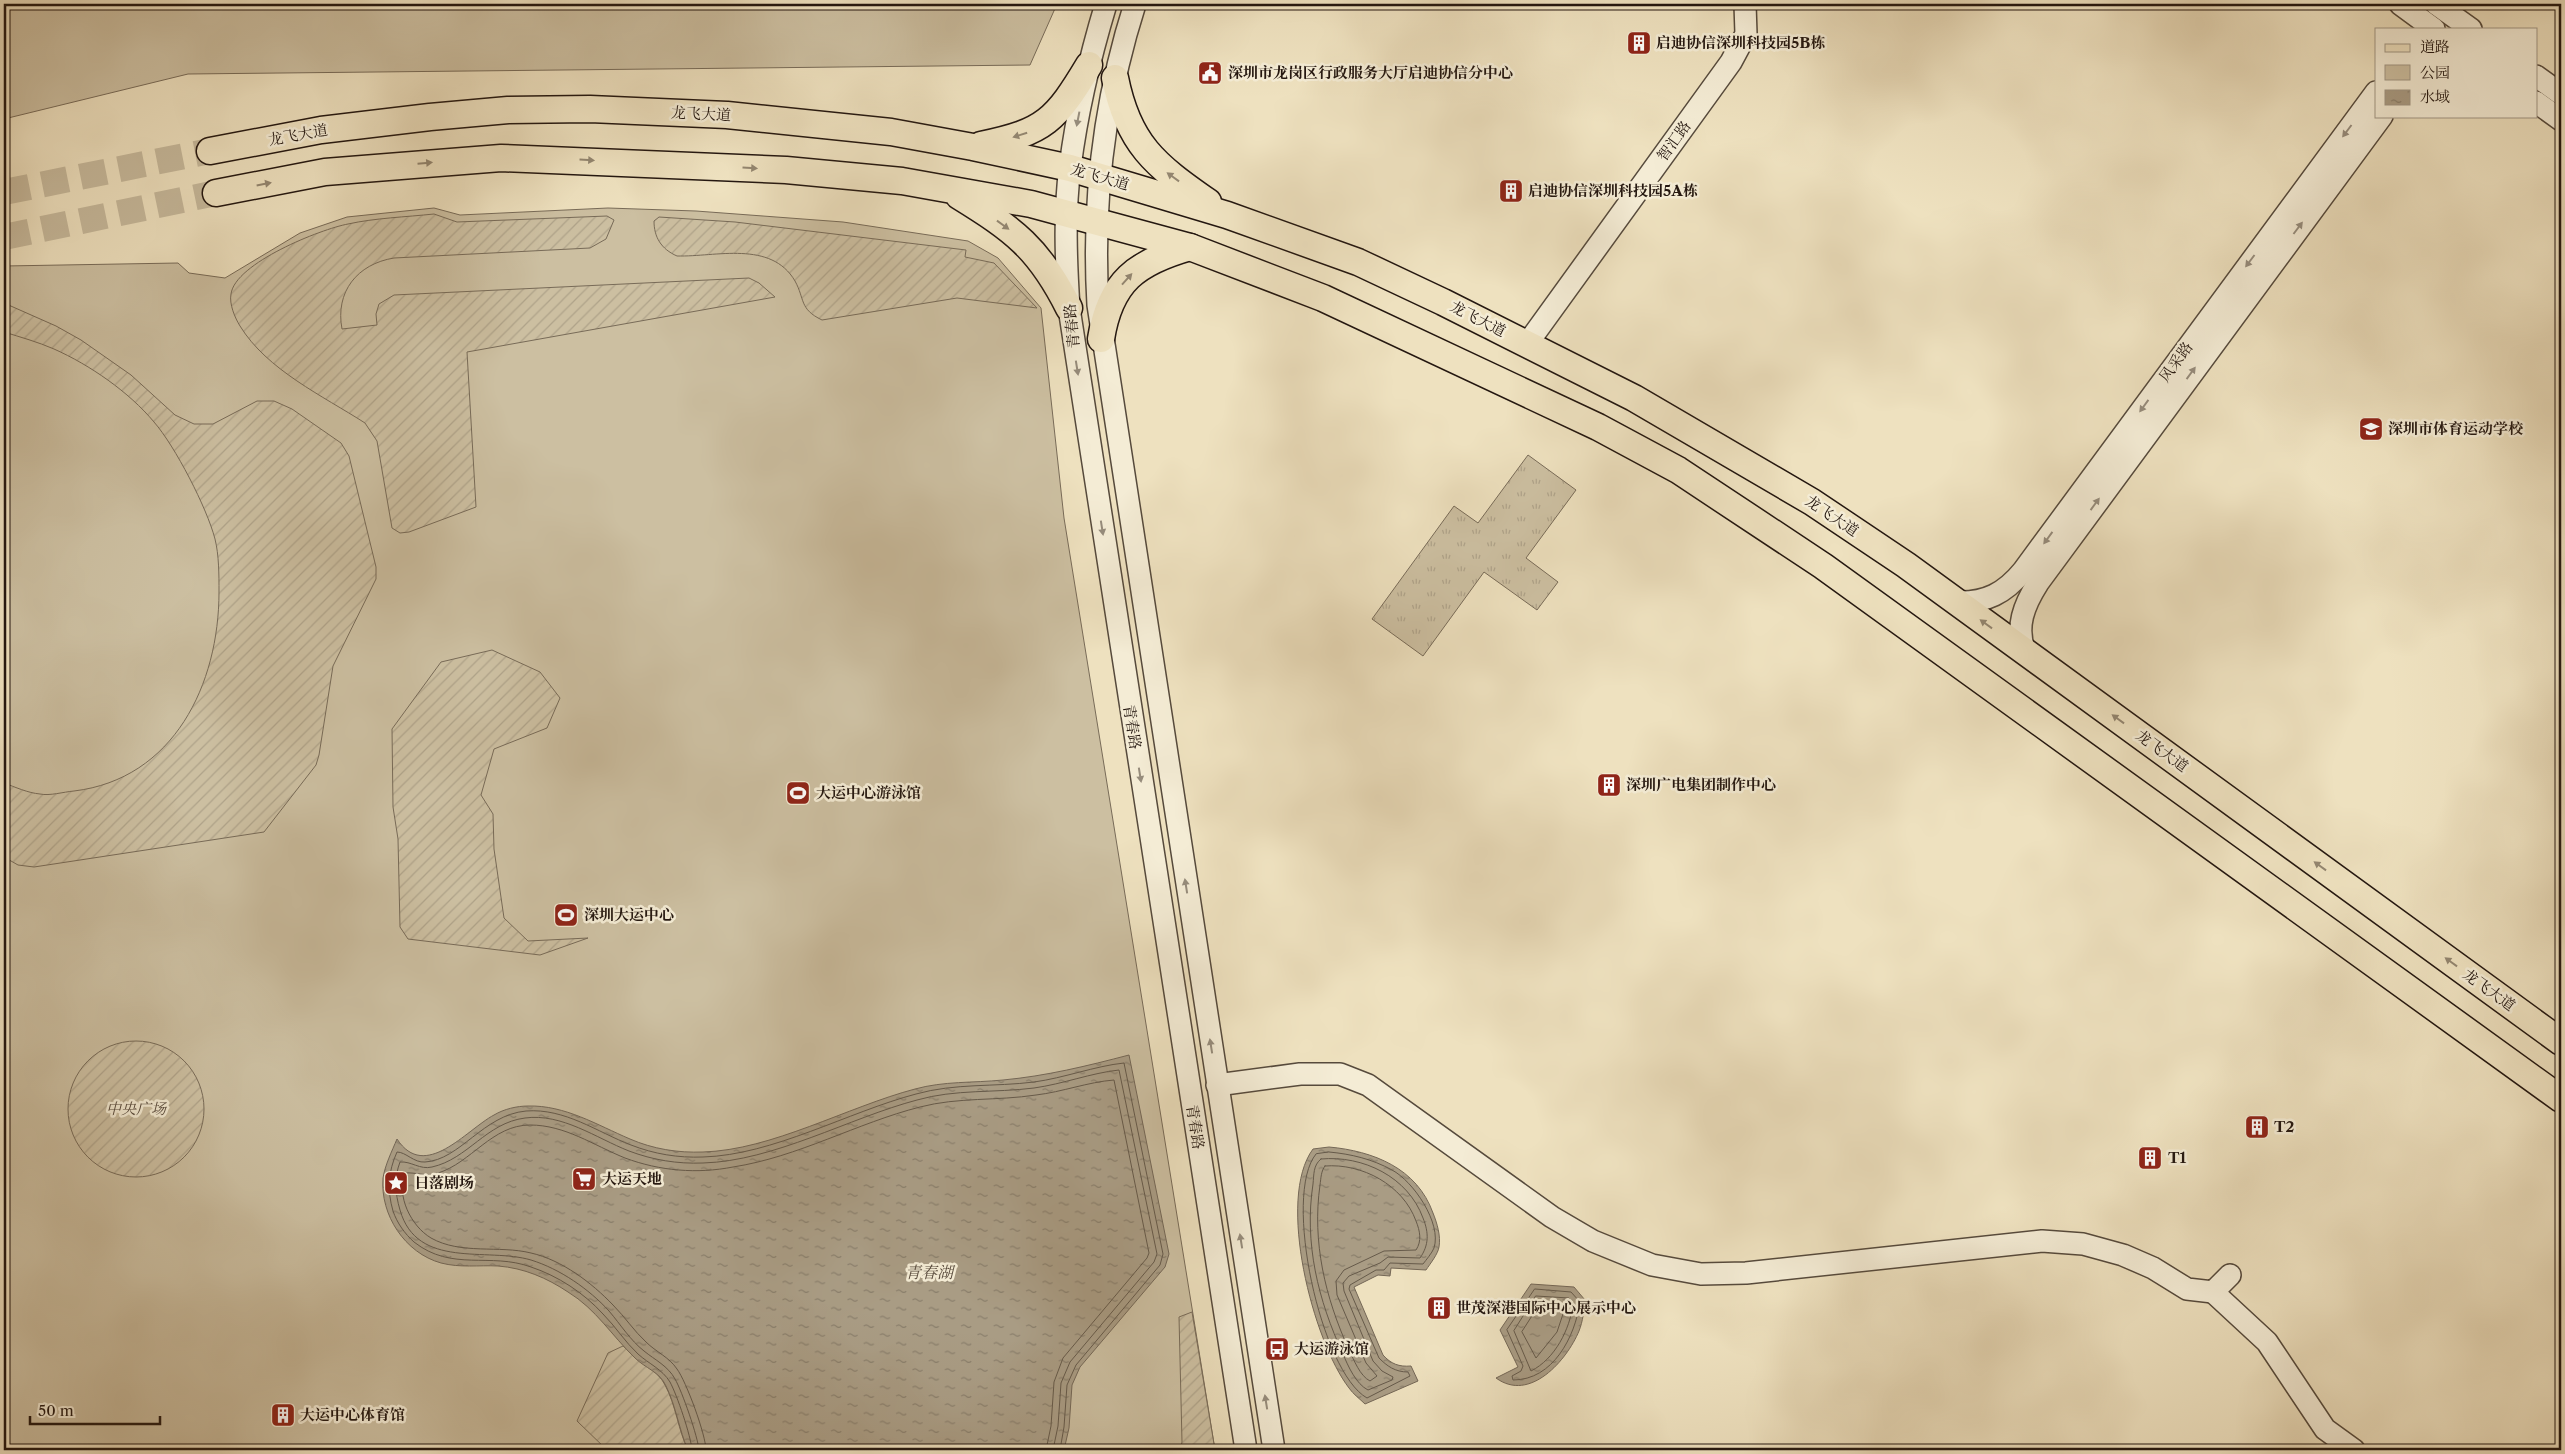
<svg xmlns="http://www.w3.org/2000/svg" width="2565" height="1454" font-family="'Libre Caslon Text','Noto Serif SC',serif">
<style>
.grass{fill:url(#grass-tufts);stroke:#786b58}
.park{fill:#ccbfa1;stroke:#786b58}
.garden{fill:url(#garden-furrows);stroke:#786b58}
.water{fill:url(#water-ripples);stroke:#746756}
.lines{fill:none;stroke-linecap:round;stroke-linejoin:round}
.shore{stroke:#665a4a;stroke-width:1}
.major-tunnel{stroke:#c6b99c;stroke-width:26;stroke-dasharray:26 13;stroke-linecap:butt}
.minor-casing{stroke:#564a3c;stroke-width:24}
.major-casing{stroke:#241710;stroke-width:29}
.minor{stroke:#f4ecd5;stroke-width:21}
.major{stroke:#eee1bf;stroke-width:26}
.oneway{fill:#968c7c}
.oneway2{fill:#938670}
.labels{text-anchor:middle;stroke-width:5;stroke-linejoin:round;paint-order:stroke}
.poi-label{font-size:15px;font-weight:bold;fill:#241710;stroke:#f4ecd5;text-anchor:start}
.street-label{font-size:15px;fill:#241710;stroke:#f4ecd5}
.park-label{font-size:15px;font-style:italic;fill:#56493c;stroke:#f4ecd5}
.water-label{font-size:16px;font-style:italic;fill:#594c3e;stroke:#f4ecd5}
</style>
<defs>
<pattern id="grass-tufts" width="24" height="20" patternUnits="userSpaceOnUse" patternTransform="scale(1.25)"><rect width="24" height="20" fill="#ccbfa1"/><path d="M3 7l-1-3M5 7V3M7 7l1-3M15 17l-1-3M17 17v-4M19 17l1-3" fill="none" stroke="#afa38a"/></pattern>
<pattern id="garden-furrows" width="10" height="10" patternUnits="userSpaceOnUse" patternTransform="scale(1.25)"><rect width="10" height="10" fill="#ccbfa1"/><path d="M-1 1l2-2M0 10L10 0M9 11l2-2" fill="none" stroke="#afa38a"/></pattern>
<pattern id="water-ripples" width="26" height="14" patternUnits="userSpaceOnUse" patternTransform="scale(1.25)"><rect width="26" height="14" fill="#a99c84"/><path d="M2 4q2-2 4 0t4 0M15 11q2-2 4 0t4 0" fill="none" stroke="#897e6b"/></pattern>
</defs>
<rect width="100%" height="100%" fill="#eee1bf"/>
<filter id="stains"><feTurbulence type="fractalNoise" baseFrequency=".004" numOctaves="4"/><feColorMatrix values="0 0 0 0 .2 0 0 0 0 .09 0 0 0 0 .02 0 0 0 .5 -.17"/></filter>
<radialGradient id="worn" r=".72"><stop offset=".6" stop-color="#630" stop-opacity="0"/><stop offset="1" stop-color="#630" stop-opacity=".3"/></radialGradient>
<polygon class="grass" points="1528,455 1576,490 1526,558 1558,582 1537,610 1484,572 1423,656 1372,619 1454,506 1478,523"/>
<g class="park">
<polygon points="4,4 1057,4 1030,65 188,74 4,119"/>
<polygon points="434,208 460,215 608,208 696,211 843,222 968,241 998,258 1041,308 1064,518 1215,1450 4,1450 4,266 178,263 189,273 225,278 300,233 347,217"/>
</g>
<g class="garden">
<path d="M 434,214 L 457,222 L 607,216 L 614,220 L 606,239 L 590,248 L 394,258 C 357,264 335,292 342,329 L 377,325 L 376,314 L 379,304 L 394,295 L 749,278 L 759,283 L 775,297 L 467,352 L 476,507 L 409,532 L 400,533 L 392,528 L 377,441 L 365,423 C 323,396 267,370 240,326 C 235,318 229,304 231,294 C 235,263 321,229 348,224 C 375,218 406,217 434,214 Z"/>
<path d="M 659,217 L 735,222 L 966,250 L 965,257 L 994,263 L 1037,308 L 957,298 L 822,320 C 799,309 805,299 795,281 C 771,240 716,257 677,256 C 661,249 654,237 654,221 Z"/>
<path d="M 4,303 L 56,326 L 81,340 L 131,375 L 175,415 L 194,424 L 213,424 L 257,401 L 274,401 L 292,409 L 341,443 L 349,456 L 376,567 L 376,579 L 333,666 L 319,755 L 316,765 L 264,832 L 34,867 L 18,865 L 4,857 L 4,783 C 15,787 28,793 40,794 C 50,796 63,792 74,791 C 174,779 219,684 219,592 C 219,575 219,555 215,539 C 207,508 175,446 154,422 C 129,392 90,365 54,349 C 38,342 20,337 4,332 Z"/>
<polygon points="492,650 540,672 560,698 547,728 494,749 481,795 493,814 494,849 504,918 528,941 588,938 540,955 408,939 400,927 398,839 393,807 392,729 441,662"/>
<circle cx="136" cy="1109" r="68"/>
<polygon points="1192,1312 1215,1450 1180,1450 1182,1442 1179,1317"/>
<path d="M 623,1346 C 635,1358 658,1370 665,1385 C 676,1405 678,1430 688,1450 L 607,1450 L 577,1421 L 608,1353 Z"/>
</g>
<g class="water">
<path d="M 1129,1055 L 1169,1254 L 1165,1267 L 1080,1367 L 1072,1385 L 1069,1428 L 1064,1450 L 688,1450 C 679,1430 676,1406 666,1386 C 660,1372 645,1368 635,1358 C 612,1336 596,1309 568,1292 C 547,1278 524,1268 498,1266 C 479,1265 460,1268 441,1263 C 405,1253 380,1215 383,1178 C 385,1165 392,1151 397,1139 C 425,1182 466,1130 494,1115 C 504,1109 517,1106 528,1106 C 565,1105 597,1125 630,1139 C 653,1149 678,1153 703,1152 C 772,1150 847,1107 915,1089 C 944,1081 973,1083 1003,1080 C 1046,1076 1087,1066 1129,1055 Z"/>
<path d="M 1329,1147 C 1373,1151 1417,1168 1433,1213 C 1437,1223 1441,1236 1439,1247 C 1438,1254 1430,1264 1426,1270 L 1391,1268 L 1390,1276 L 1378,1275 L 1354,1287 L 1383,1355 C 1391,1364 1399,1367 1411,1366 L 1418,1381 L 1365,1404 C 1360,1399 1353,1394 1349,1388 C 1313,1341 1276,1199 1313,1149 Z"/>
<path d="M 1531,1284 L 1574,1287 L 1585,1300 C 1584,1310 1583,1321 1579,1331 C 1567,1360 1530,1403 1496,1378 L 1518,1367 L 1500,1330 Z"/>
</g>
<g class="lines">
<g class="shore">
<path d="M 1329,1152 C 1351,1154 1372,1159 1392,1170 C 1413,1181 1442,1223 1434,1248 C 1432,1253 1426,1260 1423,1264 L 1390,1263 L 1384,1270 L 1376,1270 L 1350,1285 L 1349,1289 L 1379,1358 C 1387,1366 1395,1372 1408,1372 L 1410,1376 L 1367,1398 C 1321,1372 1282,1195 1316,1154 Z"/>
<path d="M 1321,1159 C 1363,1155 1408,1177 1423,1218 C 1429,1233 1429,1245 1420,1258 L 1388,1257 L 1380,1263 L 1349,1276 L 1343,1283 L 1344,1291 L 1373,1361 L 1382,1371 L 1393,1377 L 1392,1380 L 1368,1390 C 1356,1384 1348,1366 1343,1354 C 1318,1300 1304,1243 1313,1184 C 1314,1175 1313,1165 1321,1159 Z"/>
<path d="M 1325,1166 C 1362,1163 1403,1185 1416,1221 C 1420,1231 1422,1241 1416,1250 L 1384,1251 L 1344,1270 L 1336,1281 L 1337,1295 L 1366,1363 L 1377,1376 L 1370,1381 C 1360,1376 1354,1360 1349,1350 C 1325,1297 1312,1242 1320,1185 C 1321,1178 1321,1171 1325,1166 Z"/>
<path d="M 1535,1289 L 1571,1292 L 1580,1302 C 1575,1337 1553,1380 1513,1380 L 1512,1376 L 1521,1371 L 1523,1366 L 1507,1330 Z"/>
<path d="M 1536,1296 L 1569,1298 L 1573,1304 C 1570,1329 1555,1359 1531,1371 L 1514,1331 Z"/>
<polygon points="1540,1304 1563,1306 1565,1308 1557,1332 1536,1358 1522,1332"/>
<path d="M 692,1450 C 691,1436 677,1395 670,1382 C 662,1369 649,1364 638,1354 C 625,1342 616,1327 603,1314 C 584,1293 558,1276 531,1267 C 490,1252 452,1272 414,1242 C 405,1234 397,1223 393,1211 C 387,1190 388,1172 397,1152 C 406,1152 414,1163 425,1162 C 460,1160 483,1115 526,1111 C 565,1108 597,1132 631,1145 C 654,1154 678,1158 703,1157 C 773,1155 848,1112 916,1094 C 955,1083 995,1087 1034,1082 C 1064,1078 1095,1066 1124,1063 L 1163,1254 L 1160,1265 L 1076,1365 L 1067,1385 L 1064,1427 L 1060,1450"/>
<path d="M 699,1450 C 698,1437 682,1391 675,1379 C 668,1366 655,1360 644,1351 C 630,1340 621,1325 609,1311 C 589,1289 560,1269 531,1260 C 487,1247 417,1270 400,1210 C 395,1193 394,1178 400,1162 C 411,1161 420,1170 432,1167 C 468,1159 486,1123 525,1118 C 562,1113 596,1138 629,1151 C 653,1160 677,1164 703,1163 C 774,1161 849,1118 917,1100 C 955,1089 995,1093 1034,1088 C 1063,1084 1091,1073 1119,1070 L 1157,1254 L 1154,1262 L 1070,1362 L 1061,1383 L 1058,1426 L 1053,1450"/>
<path d="M 706,1450 C 706,1435 686,1381 677,1369 C 669,1357 656,1352 646,1342 C 634,1331 625,1317 613,1305 C 592,1283 562,1260 531,1253 C 499,1245 461,1255 431,1238 C 411,1226 396,1196 405,1173 C 416,1172 425,1177 438,1173 C 471,1163 492,1125 530,1125 C 565,1125 593,1145 625,1158 C 660,1171 697,1174 733,1167 C 798,1157 857,1123 920,1107 C 958,1097 997,1101 1036,1095 C 1062,1092 1088,1082 1114,1080 L 1149,1253 L 1147,1258 L 1063,1358 L 1054,1382 L 1051,1426 L 1046,1450"/>
</g>
<g class="major-tunnel">
<polyline points="4,192 210,151"/>
<polyline points="4,237 216,193"/>
</g>
<defs>
<g id="minor">
<path d="M 1106,4 C 1090,57 1077,112 1070,167 C 1064,213 1066,261 1069,308 L 1246,1450"/>
<path d="M 1135,4 C 1104,101 1092,203 1098,305 L 1274,1450"/>
<polyline points="2400,4 2434,29"/>
<polyline points="2436,4 2471,29"/>
<polyline points="2536,76 2561,94"/>
<polyline points="2536,102 2561,120"/>
<polyline points="1527,344 1731,62 1746,34 1745,4"/>
<path d="M 1957,602 C 1986,603 2005,593 2023,571 L 2376,92"/>
<path d="M 2025,652 C 2015,627 2024,605 2038,583 L 2382,116"/>
<polyline points="1217,1085 1300,1074 1340,1074 1368,1085 1552,1217 1593,1241 1652,1265 1701,1274 1746,1273 2042,1241 2083,1244 2123,1255 2153,1268 2187,1289 2213,1292 2230,1275"/>
<polyline points="2213,1292 2267,1342 2325,1429 2354,1450"/>
</g>
<g id="major">
<path d="M 1115,78 C 1128,144 1155,165 1208,202"/>
<path d="M 981,145 C 1045,132 1056,120 1089,65"/>
<polyline points="210,151 321,130 430,117 508,110 590,109 727,115 891,132 973,147 1070,168 1227,215 1358,262 1443,302 1634,398 1812,502 1906,565 2561,1042"/>
<polyline points="216,193 325,172 501,158 786,170 902,181 1031,204 1190,247 1323,298 1598,427 1678,470 1823,566 2561,1099"/>
<path d="M 959,196 C 1014,230 1039,248 1069,308"/>
<path d="M 1101,339 C 1110,281 1137,262 1190,247"/>
</g>
</defs>
<use href="#minor" class="minor-casing"/>
<use href="#major" class="major-casing"/>
<use href="#minor" class="minor"/>
<use href="#major" class="major"/>
</g>
<defs><path id="oneway-solid" d="M-6-.8H1V-3.2L6.5 0L1 3.2V.8H-6Z" transform="scale(1.25)"/></defs>
<g class="oneway">
<use href="#oneway-solid" transform="translate(1078 119) rotate(101)"/>
<use href="#oneway-solid" transform="translate(2347 131) rotate(127)"/>
<use href="#oneway-solid" transform="translate(2298 228) rotate(-53)"/>
<use href="#oneway-solid" transform="translate(2250 261) rotate(127)"/>
<use href="#oneway-solid" transform="translate(1077 368) rotate(81)"/>
<use href="#oneway-solid" transform="translate(2191 373) rotate(-54)"/>
<use href="#oneway-solid" transform="translate(2144 406) rotate(126)"/>
<use href="#oneway-solid" transform="translate(2095 504) rotate(-54)"/>
<use href="#oneway-solid" transform="translate(1102 528) rotate(81)"/>
<use href="#oneway-solid" transform="translate(2048 538) rotate(126)"/>
<use href="#oneway-solid" transform="translate(1140 775) rotate(81)"/>
<use href="#oneway-solid" transform="translate(1186 886) rotate(-99)"/>
<use href="#oneway-solid" transform="translate(1211 1046) rotate(-99)"/>
<use href="#oneway-solid" transform="translate(1241 1241) rotate(-99)"/>
<use href="#oneway-solid" transform="translate(1266 1402) rotate(-99)"/>
</g>
<g class="oneway2">
<use href="#oneway-solid" transform="translate(1020 135) rotate(163)"/>
<use href="#oneway-solid" transform="translate(587 160) rotate(3)"/>
<use href="#oneway-solid" transform="translate(425 163) rotate(-5)"/>
<use href="#oneway-solid" transform="translate(750 168) rotate(3)"/>
<use href="#oneway-solid" transform="translate(1173 177) rotate(-144)"/>
<use href="#oneway-solid" transform="translate(264 184) rotate(-11)"/>
<use href="#oneway-solid" transform="translate(1003 225) rotate(36)"/>
<use href="#oneway-solid" transform="translate(1127 279) rotate(-48)"/>
<use href="#oneway-solid" transform="translate(1986 624) rotate(-144)"/>
<use href="#oneway-solid" transform="translate(2118 719) rotate(-144)"/>
<use href="#oneway-solid" transform="translate(2320 866) rotate(-144)"/>
<use href="#oneway-solid" transform="translate(2451 962) rotate(-144)"/>
</g>
<defs>
<symbol id="building-square" viewBox="-11 -11 22 22"><rect x="-9" y="-9" width="18" height="18" rx="4" fill="#8f2418" stroke="#f4ecd5"/><path d="M-4-6H4V6H1V3H-1V6H-4ZM-2.5-4.3h1.7v1.8h-1.7ZM.8-4.3h1.7v1.8H.8ZM-2.5-1h1.7V.8h-1.7ZM.8-1h1.7V.8H.8Z" fill="#fff"/></symbol>
<symbol id="civic-square" viewBox="-11 -11 22 22"><rect x="-9" y="-9" width="18" height="18" rx="4" fill="#8f2418" stroke="#f4ecd5"/><path d="M-.6-6.5H3V-4.5H.6V-3L4-1V1h2V6H-6V1h2V-1L-.6-3ZM-1.2 2.5V6h2.4V2.5Z" fill="#fff"/></symbol>
<symbol id="school-square" viewBox="-11 -11 22 22"><rect x="-9" y="-9" width="18" height="18" rx="4" fill="#8f2418" stroke="#f4ecd5"/><path d="M0-5L7-2L0 1L-7-2ZM-4 1L0 2.5L4 1V4Q0 6-4 4Z" fill="#fff"/></symbol>
<symbol id="stadium-square" viewBox="-11 -11 22 22"><rect x="-9" y="-9" width="18" height="18" rx="4" fill="#8f2418" stroke="#f4ecd5"/><path d="M0-5a6.5 5 0 1 0 0 10a6.5 5 0 1 0 0-10ZM-3.5-1.8h7v3.6h-7Z" fill="#fff"/></symbol>
<symbol id="supermarket-square" viewBox="-11 -11 22 22"><rect x="-9" y="-9" width="18" height="18" rx="4" fill="#8f2418" stroke="#f4ecd5"/><path d="M-6-5.5h2.5l.6 2H6L4.5 2H-2.5L-4.4-4H-6ZM-1.5 3.2a1.3 1.3 0 1 0 .1 0ZM3 3.2a1.3 1.3 0 1 0 .1 0Z" fill="#fff"/></symbol>
<symbol id="sight-square" viewBox="-11 -11 22 22"><rect x="-9" y="-9" width="18" height="18" rx="4" fill="#8f2418" stroke="#f4ecd5"/><path d="M0-6L1.8-2.2L6-1.7L2.9 1.2L3.7 5.4L0 3.3L-3.7 5.4L-2.9 1.2L-6-1.7L-1.8-2.2Z" fill="#fff"/></symbol>
<symbol id="bus-square" viewBox="-11 -11 22 22"><rect x="-9" y="-9" width="18" height="18" rx="4" fill="#8f2418" stroke="#f4ecd5"/><path d="M-5-6H5V4H4V6H2V4H-2V6H-4V4H-5ZM-3.5-4V0h7V-4ZM-3.5 1.2v1.5H-2V1.2ZM2 1.2v1.5H3.5V1.2Z" fill="#fff"/></symbol>
</defs>
<g fill-rule="evenodd">
<use href="#building-square" x="1625" y="29" width="28" height="28"/>
<use href="#civic-square" x="1196" y="59" width="28" height="28"/>
<use href="#building-square" x="1497" y="177" width="28" height="28"/>
<use href="#school-square" x="2357" y="415" width="28" height="28"/>
<use href="#building-square" x="1595" y="771" width="28" height="28"/>
<use href="#stadium-square" x="784" y="779" width="28" height="28"/>
<use href="#stadium-square" x="552" y="901" width="28" height="28"/>
<use href="#building-square" x="2243" y="1113" width="28" height="28"/>
<use href="#building-square" x="2136" y="1144" width="28" height="28"/>
<use href="#supermarket-square" x="570" y="1165" width="28" height="28"/>
<use href="#sight-square" x="382" y="1169" width="28" height="28"/>
<use href="#building-square" x="1425" y="1294" width="28" height="28"/>
<use href="#bus-square" x="1263" y="1335" width="28" height="28"/>
<use href="#building-square" x="269" y="1401" width="28" height="28"/>
</g>
<g class="labels">
<g class="poi-label">
<text x="1656" y="48">启迪协信深圳科技园5B栋</text>
<text x="1228" y="78">深圳市龙岗区行政服务大厅启迪协信分中心</text>
<text x="1528" y="196">启迪协信深圳科技园5A栋</text>
<text x="2388" y="434">深圳市体育运动学校</text>
<text x="1626" y="790">深圳广电集团制作中心</text>
<text x="816" y="798">大运中心游泳馆</text>
<text x="584" y="920">深圳大运中心</text>
<text x="2274" y="1132">T2</text>
<text x="2168" y="1163">T1</text>
<text x="602" y="1184">大运天地</text>
<text x="414" y="1188">日落剧场</text>
<text x="1456" y="1313">世茂深港国际中心展示中心</text>
<text x="1294" y="1354">大运游泳馆</text>
<text x="300" y="1420">大运中心体育馆</text>
</g>
<g class="street-label">
<text transform="translate(701 114) rotate(3)" y="5">龙飞大道</text>
<text transform="translate(298 135) rotate(-10)" y="5">龙飞大道</text>
<text transform="translate(1674 141) rotate(-54)" y="5">智汇路</text>
<text transform="translate(1100 177) rotate(16)" y="5">龙飞大道</text>
<text transform="translate(1478 319) rotate(27)" y="5">龙飞大道</text>
<text transform="translate(1072 326) rotate(-96)" y="5">青春路</text>
<text transform="translate(2176 362) rotate(-54)" y="5">风采路</text>
<text transform="translate(1832 516) rotate(34)" y="5">龙飞大道</text>
<text transform="translate(1132 727) rotate(81)" y="5">青春路</text>
<text transform="translate(2162 751) rotate(36)" y="5">龙飞大道</text>
<text transform="translate(2489 990) rotate(36)" y="5">龙飞大道</text>
<text transform="translate(1195 1127) rotate(81)" y="5">青春路</text>
</g>
<g class="park-label">
<text x="136" y="1114">中央广场</text>
</g>
<g class="water-label">
<text x="929" y="1278">青春湖</text>
</g>
</g>
<rect width="2565" height="1454" fill="none" stroke="#eee1bf" stroke-width="20"/>
<rect x="5" y="5" width="2555" height="1444" fill="none" stroke="#241710" stroke-width="2.5"/>
<rect x="10" y="10" width="2545" height="1434" fill="none" stroke="#241710"/>
<rect x="2375" y="28" width="162" height="90" fill="#f4ecd5" stroke="#a19786"/>
<rect x="2385" y="44" width="25" height="8" fill="#eee1bf" stroke="#a19786"/>
<text x="2420" y="52" font-size="15" fill="#241710">道路</text>
<rect x="2385" y="65" width="25" height="15" fill="#ccbfa1" stroke="#a19786"/>
<text x="2420" y="78" font-size="15" fill="#241710">公园</text>
<rect x="2385" y="90" width="25" height="15" fill="url(#water-ripples)" stroke="#a19786"/>
<text x="2420" y="102" font-size="15" fill="#241710">水域</text>
<path d="M30 1416v8h130v-8" fill="none" stroke="#241710" stroke-width="2.5"/>
<text x="38" y="1416" font-size="15" fill="#241710" stroke="#f4ecd5" stroke-width="4" paint-order="stroke">50 m</text>
<rect width="100%" height="100%" filter="url(#stains)"/>
<rect width="100%" height="100%" fill="url(#worn)"/>
</svg>
